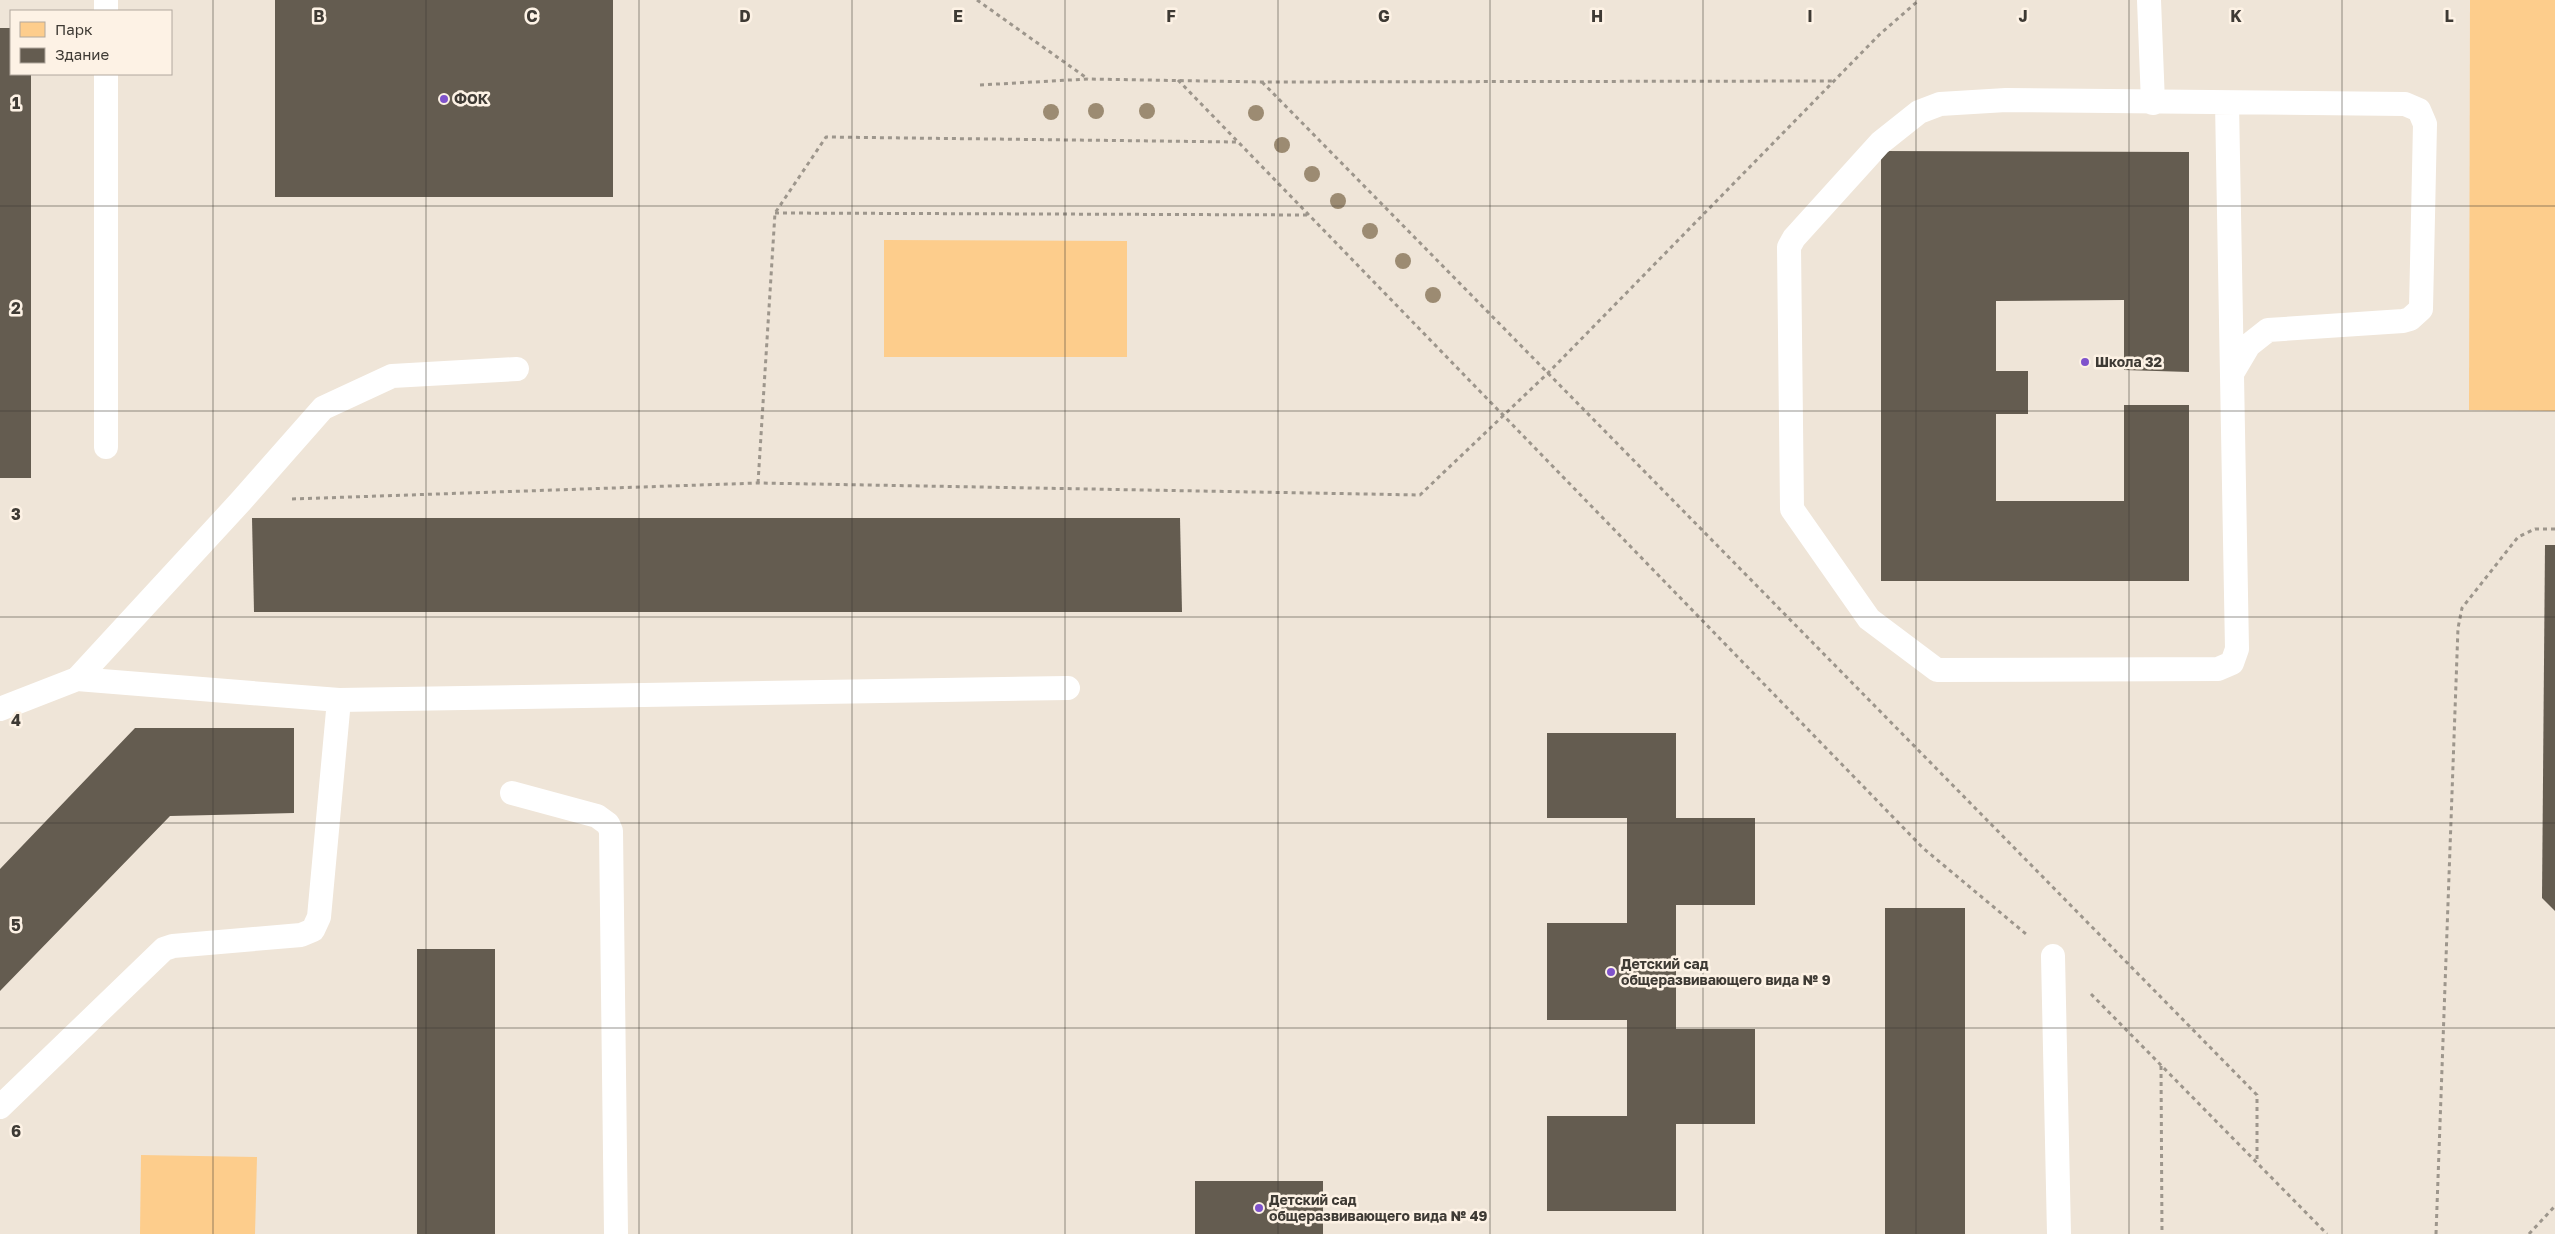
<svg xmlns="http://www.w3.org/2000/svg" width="2555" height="1234" font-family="'Golos Text',sans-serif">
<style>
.green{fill:#fdcd8c}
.building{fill:#645c50}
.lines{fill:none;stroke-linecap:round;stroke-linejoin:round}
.path{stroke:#9d968c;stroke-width:3;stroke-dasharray:4 4;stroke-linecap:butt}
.service{stroke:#fff;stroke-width:24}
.tree{fill:#9c8b72}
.grid{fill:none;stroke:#3e3a34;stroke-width:1;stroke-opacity:0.55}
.poi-dot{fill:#7f53cc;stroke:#fdf2e5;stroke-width:2}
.labels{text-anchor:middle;stroke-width:5;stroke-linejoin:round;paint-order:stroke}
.poi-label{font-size:14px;font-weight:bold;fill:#3e3a34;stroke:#fdf2e5;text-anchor:start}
.grid-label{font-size:16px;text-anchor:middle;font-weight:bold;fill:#3e3a34;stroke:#fdf2e5;stroke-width:5;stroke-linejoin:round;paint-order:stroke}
</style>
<rect width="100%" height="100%" fill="#efe5d8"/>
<g class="green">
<polygon points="2470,0 2555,0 2555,411 2469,410"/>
<polygon points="884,240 1127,241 1127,357 884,357"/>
<polygon points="141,1155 257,1157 255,1234 140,1234"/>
</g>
<g class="building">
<rect x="275" y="0" width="338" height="197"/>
<polygon points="0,28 11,28 11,74 31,74 31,478 0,478"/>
<polygon points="1881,151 2189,152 2189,372 2124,370 2124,300 1996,301 1996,371 2028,371 2028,414 1996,414 1996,501 2124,501 2124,405 2189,405 2189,581 1881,581"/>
<polygon points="252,518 1180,518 1182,612 254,612"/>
<polygon points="2545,545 2555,545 2555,911 2542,898"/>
<polygon points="135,728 294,728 294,813 170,816 0,991 0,869"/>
<polygon points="1547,733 1676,733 1676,818 1755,818 1755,905 1676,905 1676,1029 1755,1029 1755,1124 1676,1124 1676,1211 1547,1211 1547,1116 1627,1116 1627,1020 1547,1020 1547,923 1627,923 1627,818 1547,818"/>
<rect x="1885" y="908" width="80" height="326"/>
<rect x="417" y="949" width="78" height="285"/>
<rect x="1195" y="1181" width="128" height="53"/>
</g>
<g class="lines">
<g class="path">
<polyline points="977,0 1088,79"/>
<polyline points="1178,80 1923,848 2026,934"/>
<polyline points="1262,82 2257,1095 2257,1162"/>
<polyline points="980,85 1088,79 1262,82 1834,81"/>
<polyline points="775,213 1309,215"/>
<polyline points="758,483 775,213 826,137 1238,142"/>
<polyline points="292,499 758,483 1420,495 1548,373 1879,35 1919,0"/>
<polyline points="2091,994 2327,1234"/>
<polyline points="2161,1066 2162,1234"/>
<polyline points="2436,1234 2458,628 2462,608 2518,537 2535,529 2555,529"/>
<polyline points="2529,1234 2555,1206"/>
</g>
<g class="service">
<polyline points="106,0 106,11"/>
<polyline points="2149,0 2153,103"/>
<polyline points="106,74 106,447"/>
<polyline points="2227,103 2237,649 2232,663 2218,669 1937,670 1869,619 1792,509 1789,247 1794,238 1880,143 1919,112 1940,104 2006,100 2405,104 2419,110 2425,124 2421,309 2410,319 2403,321 2268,330 2249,345 2233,372"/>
<polyline points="77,679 241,501 323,408 392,376 517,369"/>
<polyline points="0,709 77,679 339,700 1068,688"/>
<polyline points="512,793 597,816 608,824 611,831 616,1234"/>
<polyline points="2053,956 2059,1234"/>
<polyline points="0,1107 164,949 173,946 301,935 313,930 319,917 339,700"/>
</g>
</g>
<g class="tree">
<circle cx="1096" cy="111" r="8"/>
<circle cx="1147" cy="111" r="8"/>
<circle cx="1051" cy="112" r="8"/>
<circle cx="1256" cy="113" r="8"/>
<circle cx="1282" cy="145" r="8"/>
<circle cx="1312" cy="174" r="8"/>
<circle cx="1338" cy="201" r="8"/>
<circle cx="1370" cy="231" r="8"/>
<circle cx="1403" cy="261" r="8"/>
<circle cx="1433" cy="295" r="8"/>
</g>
<path class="grid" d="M 213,0 L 213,1234M 426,0 L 426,1234M 639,0 L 639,1234M 852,0 L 852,1234M 1065,0 L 1065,1234M 1278,0 L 1278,1234M 1490,0 L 1490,1234M 1703,0 L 1703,1234M 1916,0 L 1916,1234M 2129,0 L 2129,1234M 2342,0 L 2342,1234M 0,206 L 2555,206M 0,411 L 2555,411M 0,617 L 2555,617M 0,823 L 2555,823M 0,1028 L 2555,1028"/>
<g class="poi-dot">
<circle cx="444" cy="99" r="5"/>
<circle cx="2085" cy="362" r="5"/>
<circle cx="1611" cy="972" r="5"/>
<circle cx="1259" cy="1208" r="5"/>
</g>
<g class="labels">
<g class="poi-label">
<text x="454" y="104">ФОК</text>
<text x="2095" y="367">Школа 32</text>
<text x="1621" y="969">Детский сад<tspan x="1621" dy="16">общеразвивающего вида № 9</tspan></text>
<text x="1269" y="1205">Детский сад<tspan x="1269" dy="16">общеразвивающего вида № 49</tspan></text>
</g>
</g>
<g class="grid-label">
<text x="319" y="22">B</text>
<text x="532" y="22">C</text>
<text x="745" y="22">D</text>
<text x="958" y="22">E</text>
<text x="1171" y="22">F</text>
<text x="1384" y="22">G</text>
<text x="1597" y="22">H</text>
<text x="1810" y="22">I</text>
<text x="2023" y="22">J</text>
<text x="2236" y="22">K</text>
<text x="2449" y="22">L</text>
<text x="16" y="109">1</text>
<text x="16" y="314">2</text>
<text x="16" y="520">3</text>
<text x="16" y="726">4</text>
<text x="16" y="931">5</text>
<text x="16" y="1137">6</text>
</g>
<rect x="10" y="10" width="162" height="65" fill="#fdf2e5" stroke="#b1a89e"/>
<rect x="20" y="22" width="25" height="15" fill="#fdcd8c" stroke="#b1a89e"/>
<text x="55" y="35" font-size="15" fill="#3e3a34">Парк</text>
<rect x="20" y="48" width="25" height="15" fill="#645c50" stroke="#b1a89e"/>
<text x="55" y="60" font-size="15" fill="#3e3a34">Здание</text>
</svg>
